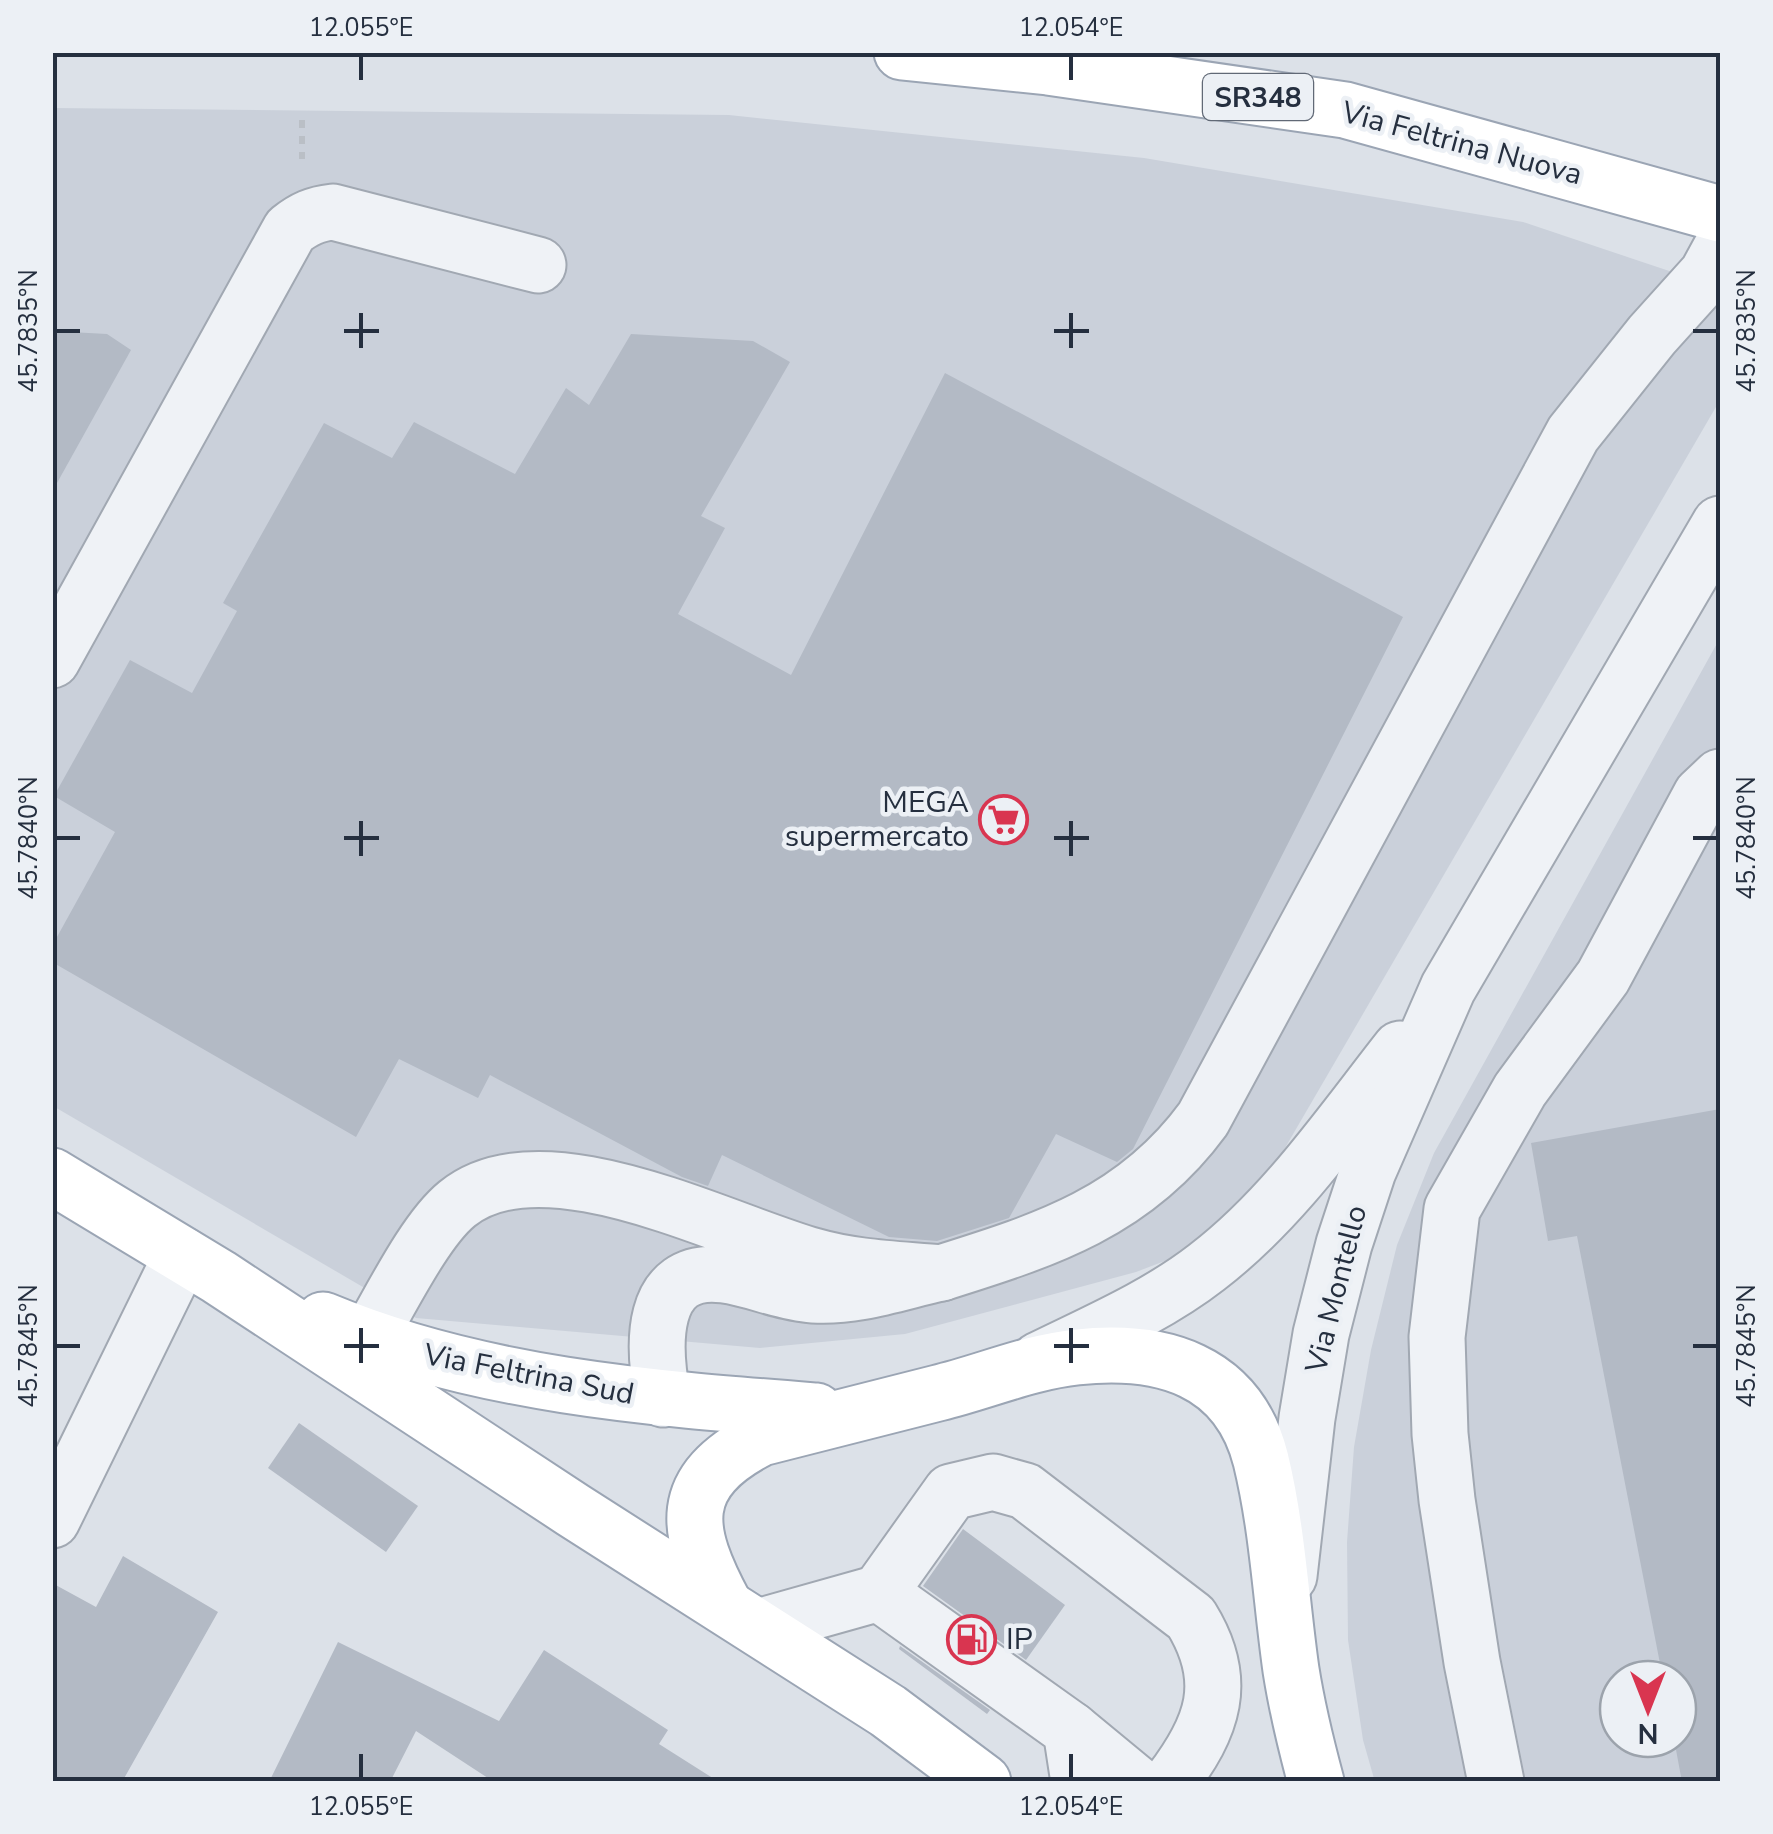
<svg xmlns="http://www.w3.org/2000/svg" width="1773" height="1834" font-family="'Nunito Sans',sans-serif">
<style>
.built{fill:#cad0da;fill-rule:evenodd}
.building{fill:#b3bac5}
.lines{fill:none;stroke-linecap:round;stroke-linejoin:round}
.minor-casing{stroke:#a1a8b2;stroke-width:59}
.major-casing{stroke:#9ba5b4;stroke-width:59}
.path{stroke:#babfc6;stroke-width:6;stroke-dasharray:8 8;stroke-linecap:butt}
.minor{stroke:#eff2f6;stroke-width:55}
.major{stroke:#fff;stroke-width:55}
.ticks{fill:none;stroke:#252f3f;stroke-width:4}
.labels{text-anchor:middle;stroke-width:9;stroke-linejoin:round;paint-order:stroke}
.shield{fill:#ecf0f5;stroke:#616976;stroke-width:2.5}
.shield-label{font-size:28px;font-weight:bold;fill:#252f3f}
.street-label{font-size:30px;fill:#252f3f;stroke:#ecf0f5}
.poi-label{font-size:30px;fill:#252f3f;stroke:#ecf0f5;text-anchor:end}
.neatline{fill:none;stroke:#252f3f;stroke-width:4}
.ticks-label{font-size:25px;text-anchor:middle;fill:#252f3f}
</style>
<rect width="100%" height="100%" fill="#dce1e8"/>
<g class="built">
<polygon points="53,108 729,115 1144,158 1523,222 1720,288 1720,400 1235,1234 1136,1272 905,1334 760,1348 416,1318 53,1106"/>
<path d="M 1720,638 L 1720,1781 L 1375,1782 L 1363,1740 L 1348,1640 L 1347,1542 L 1354,1447 L 1371,1350 L 1397,1245 L 1434,1153 ZM 1618,1679 L 1678,1679 L 1678,1739 L 1618,1739 Z"/>
</g>
<g class="building">
<polygon points="52,331 107,334 131,350 52,492"/>
<polygon points="631,334 753,341 790,362 701,516 725,528 678,614 791,675 945,373 1403,617 1133,1149 1117,1162 1056,1134 1009,1218 937,1241 889,1237 722,1155 708,1186 682,1177 490,1075 478,1098 399,1059 356,1137 52,962 52,946 115,832 54,796 130,660 192,693 237,611 223,603 324,423 392,458 414,422 515,474 566,388 589,405"/>
<polygon points="1720,1109 1720,1782 1682,1782 1674,1739 1678,1739 1678,1679 1663,1679 1577,1236 1548,1241 1531,1143"/>
<polygon points="299,1423 418,1506 386,1552 268,1468"/>
<polygon points="963,1529 1065,1605 1026,1660 923,1586"/>
<polygon points="123,1556 218,1612 122,1782 52,1782 52,1583 96,1607"/>
<polygon points="338,1642 499,1721 544,1650 668,1730 659,1744 719,1782 494,1782 416,1731 390,1782 269,1782"/>
<polygon points="900,1646 990,1710 987,1714 899,1649"/>
</g>
<g class="lines">
<defs>
<g id="minor">
<path d="M 52,660 L 290,230 C 304,219 315,214 333,212 L 538,265"/>
<path d="M 941,1273 C 1046,1240 1135,1212 1203,1119 L 1573,434 L 1652,335 L 1707,274 L 1720,250"/>
<path d="M 369,1337 C 391,1300 425,1230 457,1204 C 542,1135 721,1230 813,1256 C 854,1268 898,1269 941,1273 C 900,1282 856,1298 813,1295 C 782,1293 754,1279 724,1275 C 647,1265 653,1349 663,1399"/>
<path d="M 1039,1360 C 1096,1332 1157,1306 1207,1267 C 1283,1209 1341,1124 1400,1049"/>
<polyline points="52,1520 182,1255"/>
<polyline points="1289,1576 1307,1418 1321,1334 1344,1244 1368,1171 1448,988 1720,524"/>
<path d="M 879,1593 L 951,1492 L 993,1482 L 1025,1491 L 1191,1618 C 1230,1681 1213,1727 1171,1782"/>
<polyline points="758,1627 879,1593 1071,1730 1079,1782"/>
<polyline points="1071,1730 1134,1782"/>
<polyline points="1496,1782 1472,1662 1447,1500 1440,1434 1437,1337 1452,1209 1520,1090 1603,977 1701,795 1720,777"/>
</g>
<g id="major">
<polyline points="902,52 1048,67 1345,110 1720,214"/>
<polyline points="52,1176 219,1277 573,1510 888,1711 983,1782"/>
<path d="M 323,1320 C 479,1385 649,1398 816,1411"/>
<path d="M 725,1606 C 684,1530 675,1482 761,1438 C 820,1423 879,1408 938,1393 C 984,1382 1029,1362 1077,1357 C 1161,1348 1238,1369 1261,1460 C 1278,1530 1281,1600 1291,1670 C 1297,1708 1306,1745 1316,1782"/>
</g>
</defs>
<use href="#minor" class="minor-casing"/>
<use href="#major" class="major-casing"/>
<polyline class="path" points="302,120 302,159"/>
<use href="#minor" class="minor"/>
<use href="#major" class="major"/>
</g>
<path class="ticks" d="M 361,55 L 361,80M 1071,55 L 1071,80M 361,313 L 361,348M 1071,313 L 1071,348M 55,331 L 80,331M 344,331 L 379,331M 1054,331 L 1089,331M 1693,331 L 1718,331M 361,821 L 361,856M 1071,821 L 1071,856M 55,838 L 80,838M 344,838 L 379,838M 1054,838 L 1089,838M 1693,838 L 1718,838M 361,1328 L 361,1363M 1071,1328 L 1071,1363M 55,1346 L 80,1346M 344,1346 L 379,1346M 1054,1346 L 1089,1346M 1693,1346 L 1718,1346M 361,1754 L 361,1779M 1071,1754 L 1071,1779"/>
<defs>
<symbol id="supermarket-ring" viewBox="-11 -11 22 22"><circle r="9.5" fill="#ecf0f5" stroke="#d93550" stroke-width="1.5"/><path d="M-6-5.5h2.5l.6 2H6L4.5 2H-2.5L-4.4-4H-6ZM-1.5 3.2a1.3 1.3 0 1 0 .1 0ZM3 3.2a1.3 1.3 0 1 0 .1 0Z" fill="#d93550"/></symbol>
<symbol id="fuel-ring" viewBox="-11 -11 22 22"><circle r="9.5" fill="#ecf0f5" stroke="#d93550" stroke-width="1.5"/><path d="M-5.5-6h7V0h2V4h1.3V-2.5L3-4.5l.8-.8L6-3V5H2.5V1h-1V6h-7ZM-4.2-4.7v3.2H.2V-4.7Z" fill="#d93550"/></symbol>
</defs>
<g fill-rule="evenodd">
<use href="#supermarket-ring" x="976" y="792" width="55" height="55"/>
<use href="#fuel-ring" x="944" y="1612" width="55" height="55"/>
</g>
<g class="labels">
<rect class="shield" x="1203" y="74" width="110" height="46" rx="8"/>
<g class="shield-label">
<text x="1258" y="107">SR348</text>
</g>
<g class="street-label">
<text transform="translate(1462 143) rotate(15)" y="10">Via Feltrina Nuova</text>
<text transform="translate(1336 1289) rotate(-76)" y="10">Via Montello</text>
<text transform="translate(529 1374) rotate(11)" y="10">Via Feltrina Sud</text>
</g>
<g class="poi-label">
<text x="969" y="812">MEGA<tspan x="969" dy="34">supermercato</tspan></text>
<text x="1006" y="1649" text-anchor="start">IP</text>
</g>
</g>
<rect width="1773" height="1834" fill="none" stroke="#ecf0f5" stroke-width="110"/>
<g transform="translate(1648 1709) rotate(180)"><circle r="48" fill="#ecf0f5" stroke="#9ca3ac" stroke-width="2.5"/>
<path d="M0-8L18 38L0 25L-18 38Z" fill="#d93550"/>
<text y="-15" font-size="28" font-weight="bold" text-anchor="middle" fill="#252f3f">N</text>
</g>
<rect x="55" y="55" width="1663" height="1724" class="neatline"/>
<g class="ticks-label">
<text x="361" y="36">12.055°E</text>
<text x="1071" y="36">12.054°E</text>
<text transform="translate(1746 331) rotate(-90)" y="9">45.7835°N</text>
<text transform="translate(28 331) rotate(-90)" y="9">45.7835°N</text>
<text transform="translate(1746 838) rotate(-90)" y="9">45.7840°N</text>
<text transform="translate(28 838) rotate(-90)" y="9">45.7840°N</text>
<text transform="translate(28 1346) rotate(-90)" y="9">45.7845°N</text>
<text transform="translate(1746 1346) rotate(-90)" y="9">45.7845°N</text>
<text x="361" y="1815">12.055°E</text>
<text x="1071" y="1815">12.054°E</text>
</g>
</svg>
